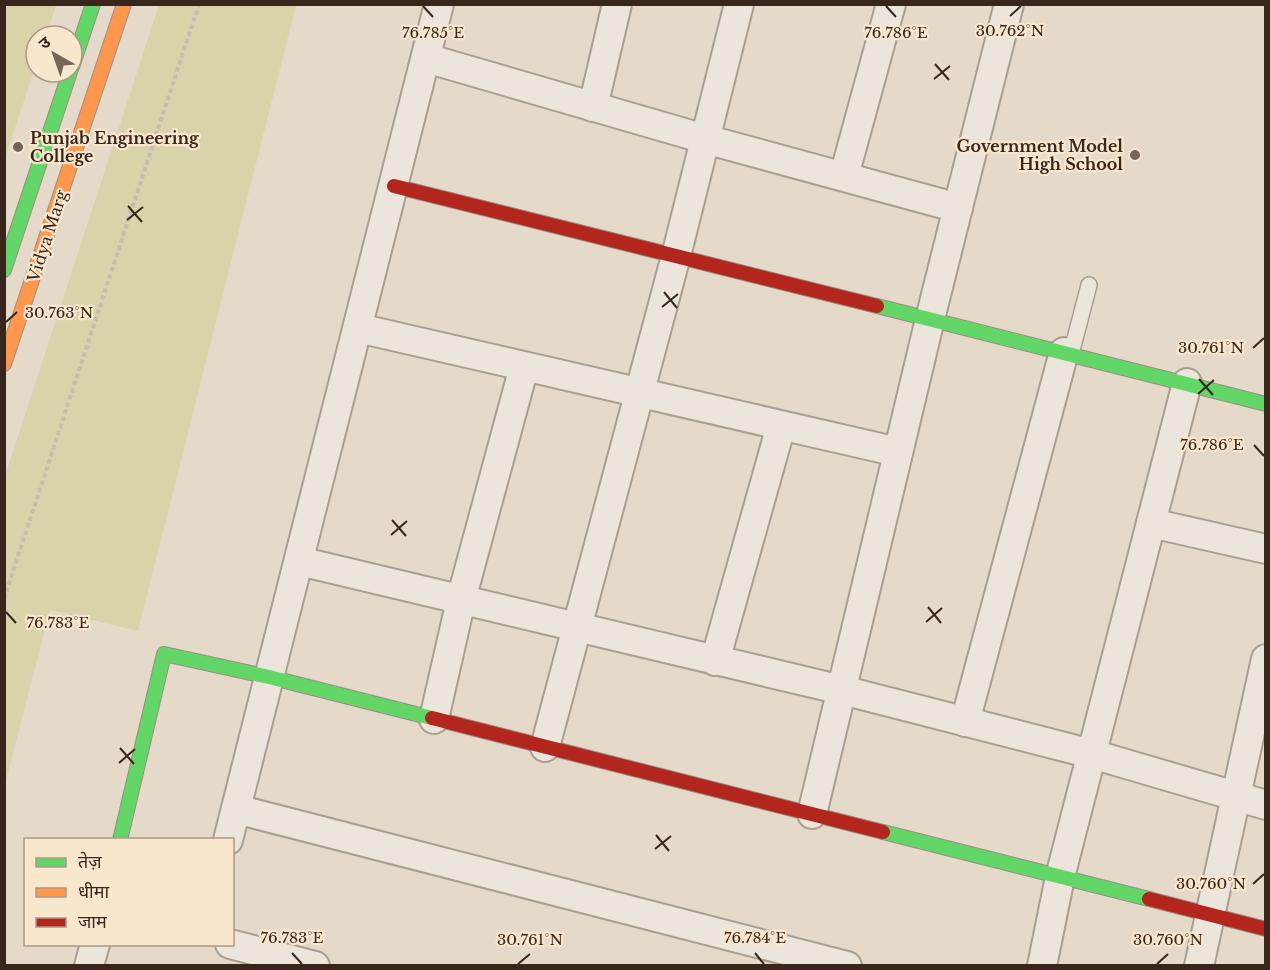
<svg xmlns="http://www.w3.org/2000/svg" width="1270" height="970" font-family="'Libre Baskerville','Noto Sans Devanagari',serif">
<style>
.green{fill:#d9d3aa}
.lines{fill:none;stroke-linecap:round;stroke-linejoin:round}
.lane-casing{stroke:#aa9e93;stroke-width:18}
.street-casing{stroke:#aa9e93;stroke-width:32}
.fast-casing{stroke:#998e83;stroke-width:16}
.slow-casing{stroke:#998e83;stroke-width:16}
.jam-casing{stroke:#998e83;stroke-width:16}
.path{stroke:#c5bbb2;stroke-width:4;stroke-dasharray:4.5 3;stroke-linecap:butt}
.lane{stroke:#ece5dc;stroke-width:15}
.street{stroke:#ece5dc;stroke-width:28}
.fast{stroke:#63d668;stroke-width:14}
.slow{stroke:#ff974d;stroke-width:14}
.jam{stroke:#b3261e;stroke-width:14}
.ticks{fill:none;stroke:#38251b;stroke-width:2}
.poi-dot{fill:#756458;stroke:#f8e6cd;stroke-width:2}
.labels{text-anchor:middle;stroke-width:4.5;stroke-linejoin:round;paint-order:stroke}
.poi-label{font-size:16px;font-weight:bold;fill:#38251b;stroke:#f8e6cd;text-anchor:start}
.street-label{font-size:16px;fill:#38251b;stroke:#f8e6cd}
.ticks-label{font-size:15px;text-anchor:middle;fill:#38251b;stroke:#f8e6cd;stroke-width:4.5;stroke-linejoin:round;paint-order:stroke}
</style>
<rect width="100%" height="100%" fill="#e5d9c9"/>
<g class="green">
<polygon points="5,4 56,5 46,36 36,36 36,65 5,158"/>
<polygon points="159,5 296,5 138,631 50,610 5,784 5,476"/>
</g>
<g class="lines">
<defs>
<polyline id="lane" points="1071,354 1089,285"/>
<g id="street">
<polyline points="426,58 705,139 958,208"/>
<polyline points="593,107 617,4"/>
<polyline points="844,176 891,4"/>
<polyline points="358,328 898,452"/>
<polyline points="1151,523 1266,549"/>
<polyline points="299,561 842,690 1092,754 1266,805"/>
<polyline points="715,661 781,426"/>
<polyline points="434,719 461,600 524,367"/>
<polyline points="965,722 1064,352"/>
<polyline points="545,747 676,256 739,4"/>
<polyline points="236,809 847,966"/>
<polyline points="812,814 930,319 1009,4"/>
<polyline points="228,840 439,4"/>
<polyline points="230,944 315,966"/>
<polyline points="89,966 95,944"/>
<polyline points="1042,966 1060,877 1187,383"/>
<polyline points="1199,966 1266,659"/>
</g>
<g id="fast">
<polyline points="72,67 93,4"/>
<polyline points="4,270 70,72"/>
<polyline points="877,306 1266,404"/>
<polyline points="883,832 1149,899"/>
<polyline points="120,840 164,654 269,677 432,718"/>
</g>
<polyline id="slow" points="4,364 124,4"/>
<g id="jam">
<polyline points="394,186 877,306"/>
<polyline points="432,718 883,832"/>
<polyline points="1149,899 1266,929"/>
</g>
</defs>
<use href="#lane" class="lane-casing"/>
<use href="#street" class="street-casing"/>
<use href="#fast" class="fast-casing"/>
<use href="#slow" class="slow-casing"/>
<use href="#jam" class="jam-casing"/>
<polyline class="path" points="4,599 199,4"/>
<use href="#lane" class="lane"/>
<use href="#street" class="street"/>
<use href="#fast" class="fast"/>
<use href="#slow" class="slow"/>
<use href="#jam" class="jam"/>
</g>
<path class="ticks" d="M 423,6 L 433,17M 886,6 L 896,17M 1010,16 L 1021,6M 935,64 L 949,80M 934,79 L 950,66M 128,206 L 142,222M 127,220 L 143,207M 664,292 L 677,308M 662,307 L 678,294M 6,322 L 17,312M 1253,348 L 1264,338M 1199,379 L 1213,395M 1198,394 L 1214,380M 1254,445 L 1264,456M 392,520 L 406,536M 391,535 L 407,521M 928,607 L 941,623M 6,612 L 16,623M 926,622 L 942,608M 120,748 L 134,764M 119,763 L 135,749M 656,835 L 669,851M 655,849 L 671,836M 1253,884 L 1264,874M 292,953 L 302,964M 755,953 L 764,964M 518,964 L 530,954M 1157,964 L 1168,954"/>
<g class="poi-dot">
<circle cx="18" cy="147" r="6"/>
<circle cx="1135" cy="155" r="6"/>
</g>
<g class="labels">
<g class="poi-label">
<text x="30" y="144">Punjab Engineering<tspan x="30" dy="18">College</tspan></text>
<text x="1123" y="152" text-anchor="end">Government Model<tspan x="1123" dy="18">High School</tspan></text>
</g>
<g class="street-label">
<text transform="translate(47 236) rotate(-72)" y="6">Vidya Marg</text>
</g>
</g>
<g class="ticks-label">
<text x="1010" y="36">30.762°N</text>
<text x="433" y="38">76.785°E</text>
<text x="896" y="38">76.786°E</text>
<text x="59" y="318">30.763°N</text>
<text x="1211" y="353">30.761°N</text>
<text x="1212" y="450">76.786°E</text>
<text x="58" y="628">76.783°E</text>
<text x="1211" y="889">30.760°N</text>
<text x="292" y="943">76.783°E</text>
<text x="755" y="943">76.784°E</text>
<text x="530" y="945">30.761°N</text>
<text x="1168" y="945">30.760°N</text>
</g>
<rect width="1270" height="970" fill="none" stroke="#38251b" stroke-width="12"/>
<rect x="24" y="838" width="210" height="108" fill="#f8e6cd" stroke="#ab9986" stroke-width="1.5"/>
<rect x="36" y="858" width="30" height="9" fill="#63d668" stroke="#ab9986" stroke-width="1.5"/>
<text x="78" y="868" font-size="18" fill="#38251b">तेज़</text>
<rect x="36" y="888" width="30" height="9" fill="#ff974d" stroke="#ab9986" stroke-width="1.5"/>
<text x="78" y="898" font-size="18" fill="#38251b">धीमा</text>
<rect x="36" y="918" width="30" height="9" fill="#b3261e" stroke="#ab9986" stroke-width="1.5"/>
<text x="78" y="928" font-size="18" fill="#38251b">जाम</text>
<g transform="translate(54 54) rotate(320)"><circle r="28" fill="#f8e6cd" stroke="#ab9986" stroke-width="1.5"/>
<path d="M0-4.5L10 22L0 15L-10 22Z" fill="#756458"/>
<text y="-9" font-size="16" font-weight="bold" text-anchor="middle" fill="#38251b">उ</text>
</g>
</svg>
